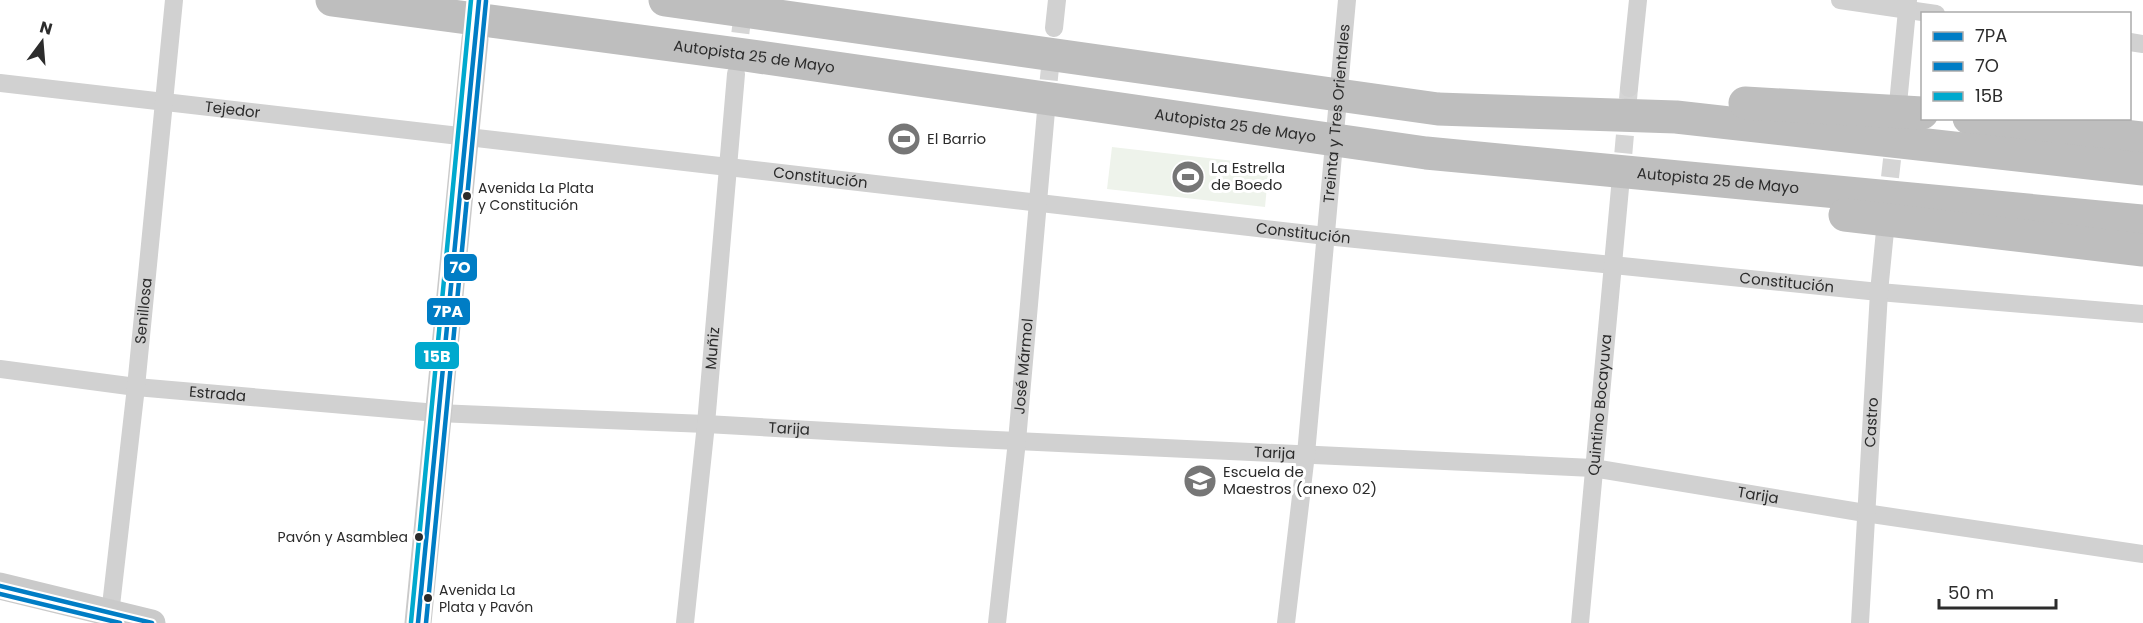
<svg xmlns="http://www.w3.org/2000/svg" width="2143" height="623" font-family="Poppins,sans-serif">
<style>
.green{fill:#eef3eb}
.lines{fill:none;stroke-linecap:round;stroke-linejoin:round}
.minor-tunnel{stroke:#d5d5d5;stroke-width:18;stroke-dasharray:18 9;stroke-linecap:butt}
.minor{stroke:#d1d1d1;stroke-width:18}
.secondary{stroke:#cacaca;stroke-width:27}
.motorway{stroke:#bebebe;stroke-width:33}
.motorway-bridge{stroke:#bebebe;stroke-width:33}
.bus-1-casing{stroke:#fff;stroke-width:9}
.bus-2-casing{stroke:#fff;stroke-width:9}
.bus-3-casing{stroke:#fff;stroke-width:9}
.bus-1{stroke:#007dc5;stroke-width:4.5}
.bus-2{stroke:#007dc5;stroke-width:4.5}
.bus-3{stroke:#00a9ce;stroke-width:4.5}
.bus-dot{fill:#2c2c2c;stroke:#fff;stroke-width:2}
.labels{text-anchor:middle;stroke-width:6;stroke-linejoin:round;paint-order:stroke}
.bus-label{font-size:14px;fill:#2c2c2c;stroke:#fff;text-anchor:start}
.street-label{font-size:15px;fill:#2c2c2c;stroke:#fff}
.poi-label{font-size:15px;fill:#2c2c2c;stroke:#fff;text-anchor:start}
.line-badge{stroke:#fff;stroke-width:2}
.badge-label{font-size:16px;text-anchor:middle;font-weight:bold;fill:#fff}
</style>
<rect width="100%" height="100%" fill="#fff"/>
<polygon class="green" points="1112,147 1269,165 1265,207 1107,189"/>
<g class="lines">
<g class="minor-tunnel">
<polyline points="737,60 744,4"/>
<polyline points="1046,107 1052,48"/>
<polyline points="1621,180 1629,88"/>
<polyline points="1887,204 1895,133"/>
</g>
<g class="minor">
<polyline points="1840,0 1936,14"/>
<polyline points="1054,28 1057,0"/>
<polyline points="2130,42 2143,44"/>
<path id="s1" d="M 0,83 L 1326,236 L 1879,292 L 2143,314"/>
<polyline points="1629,88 1638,0"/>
<polyline points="1898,104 1908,0"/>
<path id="s2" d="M 0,369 L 136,387 L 437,413 L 706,424 L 952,438 L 1593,468 L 1865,513 L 2143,554"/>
<path id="s3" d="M 109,623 L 136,387 L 174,0"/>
<path id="s4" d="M 685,623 L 706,424 L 736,74"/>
<path id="s5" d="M 997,623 L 1017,441 L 1046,111"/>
<path id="s6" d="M 1286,623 L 1306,454 L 1347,0"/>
<path id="s7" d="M 1580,623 L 1620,188"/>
<path id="s8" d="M 1860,623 L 1879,292 L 1886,221"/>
</g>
<g class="secondary">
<polyline points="0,586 152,623"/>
<polyline points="418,623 475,39"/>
</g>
<polyline class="motorway" points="1969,118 2143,138"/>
<g class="motorway-bridge">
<path id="s9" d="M 332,0 L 738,54 L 1426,153 L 2143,221"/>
<polyline points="665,0 1438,109 1676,117 2143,169"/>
<polyline points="1745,103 1922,113"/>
<polyline points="1845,215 2143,250"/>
</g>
<defs>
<g id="bus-1">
<polyline points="0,586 152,623"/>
<polyline points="418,623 479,0"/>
</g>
<g id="bus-2">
<polyline points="0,594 120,623"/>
<polyline points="426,623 486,1"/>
</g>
<polyline id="bus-3" points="411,622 471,0"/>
</defs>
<use href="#bus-1" class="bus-1-casing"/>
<use href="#bus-2" class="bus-2-casing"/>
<use href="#bus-3" class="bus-3-casing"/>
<use href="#bus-1" class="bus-1"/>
<use href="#bus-2" class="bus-2"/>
<use href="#bus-3" class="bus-3"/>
</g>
<defs>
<symbol id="stadium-disc" viewBox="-11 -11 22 22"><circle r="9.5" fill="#767676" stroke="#fff"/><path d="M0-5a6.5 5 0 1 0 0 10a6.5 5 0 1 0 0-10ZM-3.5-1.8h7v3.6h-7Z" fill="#fff"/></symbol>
<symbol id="university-disc" viewBox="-11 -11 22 22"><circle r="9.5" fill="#767676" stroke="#fff"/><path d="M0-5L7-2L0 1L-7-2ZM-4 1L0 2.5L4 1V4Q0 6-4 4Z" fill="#fff"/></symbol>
</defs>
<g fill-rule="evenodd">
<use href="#stadium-disc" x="885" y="120" width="38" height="38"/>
<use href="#stadium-disc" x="1169" y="158" width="38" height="38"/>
<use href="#university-disc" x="1181" y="462" width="38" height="38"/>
</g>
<g class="bus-dot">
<circle cx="467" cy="196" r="5"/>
<circle cx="419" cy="537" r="5"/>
<circle cx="428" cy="598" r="5"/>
</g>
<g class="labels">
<g class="bus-label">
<text x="478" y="193">Avenida La Plata<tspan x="478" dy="17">y Constitución</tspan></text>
<text x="408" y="542" text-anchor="end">Pavón y Asamblea</text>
<text x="439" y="595">Avenida La<tspan x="439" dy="17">Plata y Pavón</tspan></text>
</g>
<g class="street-label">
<text dy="5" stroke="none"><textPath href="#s9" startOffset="426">Autopista 25 de Mayo</textPath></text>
<text dy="5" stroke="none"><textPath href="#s1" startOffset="234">Tejedor</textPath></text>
<text dy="5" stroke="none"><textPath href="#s6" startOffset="512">Treinta y Tres Orientales</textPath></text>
<text dy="5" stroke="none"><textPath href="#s9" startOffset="912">Autopista 25 de Mayo</textPath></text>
<text dy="5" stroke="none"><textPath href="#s1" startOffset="826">Constitución</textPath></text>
<text dy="5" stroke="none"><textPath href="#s9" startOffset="1398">Autopista 25 de Mayo</textPath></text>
<text dy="5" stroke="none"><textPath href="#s1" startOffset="1312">Constitución</textPath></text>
<text dy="5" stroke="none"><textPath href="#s1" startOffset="1798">Constitución</textPath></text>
<text dy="5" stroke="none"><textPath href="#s3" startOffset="314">Senillosa</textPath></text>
<text dy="5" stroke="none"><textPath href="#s4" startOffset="276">Muñiz</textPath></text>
<text dy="5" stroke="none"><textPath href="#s5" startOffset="258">José Mármol</textPath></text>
<text dy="5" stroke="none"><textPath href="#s2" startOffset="219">Estrada</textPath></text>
<text dy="5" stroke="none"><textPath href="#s7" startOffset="219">Quintino Bocayuva</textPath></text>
<text dy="5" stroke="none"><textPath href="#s8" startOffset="201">Castro</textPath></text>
<text dy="5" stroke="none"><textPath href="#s2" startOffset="792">Tarija</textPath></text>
<text dy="5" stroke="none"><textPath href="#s2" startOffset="1278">Tarija</textPath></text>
<text dy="5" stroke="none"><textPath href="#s2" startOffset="1764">Tarija</textPath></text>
</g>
<g class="poi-label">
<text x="927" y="144">El Barrio</text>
<text x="1211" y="173">La Estrella<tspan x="1211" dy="17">de Boedo</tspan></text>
<text x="1223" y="477">Escuela de<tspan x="1223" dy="17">Maestros (anexo 02)</tspan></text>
</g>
</g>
<g class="line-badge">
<rect x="443" y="253" width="35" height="29" rx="6" fill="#007dc5"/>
<rect x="426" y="297" width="45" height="29" rx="6" fill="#007dc5"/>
<rect x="414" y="341" width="46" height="29" rx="6" fill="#00a9ce"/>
</g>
<g class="badge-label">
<text x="460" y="273">7O</text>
<text x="448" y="317">7PA</text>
<text x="437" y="362">15B</text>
</g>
<rect x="1921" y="12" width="210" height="108" fill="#ffffff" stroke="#ababab" stroke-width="1.5"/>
<rect x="1933" y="32" width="30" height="9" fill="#007dc5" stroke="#ababab" stroke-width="1.5"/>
<text x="1975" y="42" font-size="18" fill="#2c2c2c">7PA</text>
<rect x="1933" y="62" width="30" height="9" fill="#007dc5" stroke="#ababab" stroke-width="1.5"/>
<text x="1975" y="72" font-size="18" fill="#2c2c2c">7O</text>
<rect x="1933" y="92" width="30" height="9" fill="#00a9ce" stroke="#ababab" stroke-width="1.5"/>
<text x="1975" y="102" font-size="18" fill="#2c2c2c">15B</text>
<g transform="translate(42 42) rotate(16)" stroke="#ffffff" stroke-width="4.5" paint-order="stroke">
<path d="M0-4.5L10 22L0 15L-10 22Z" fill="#2c2c2c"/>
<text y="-9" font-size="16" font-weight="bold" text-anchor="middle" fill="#2c2c2c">N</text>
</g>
<path d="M1939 599v9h117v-9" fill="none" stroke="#2c2c2c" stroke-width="3"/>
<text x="1948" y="599" font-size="18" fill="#2c2c2c" stroke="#ffffff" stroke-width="4.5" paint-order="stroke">50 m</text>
</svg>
